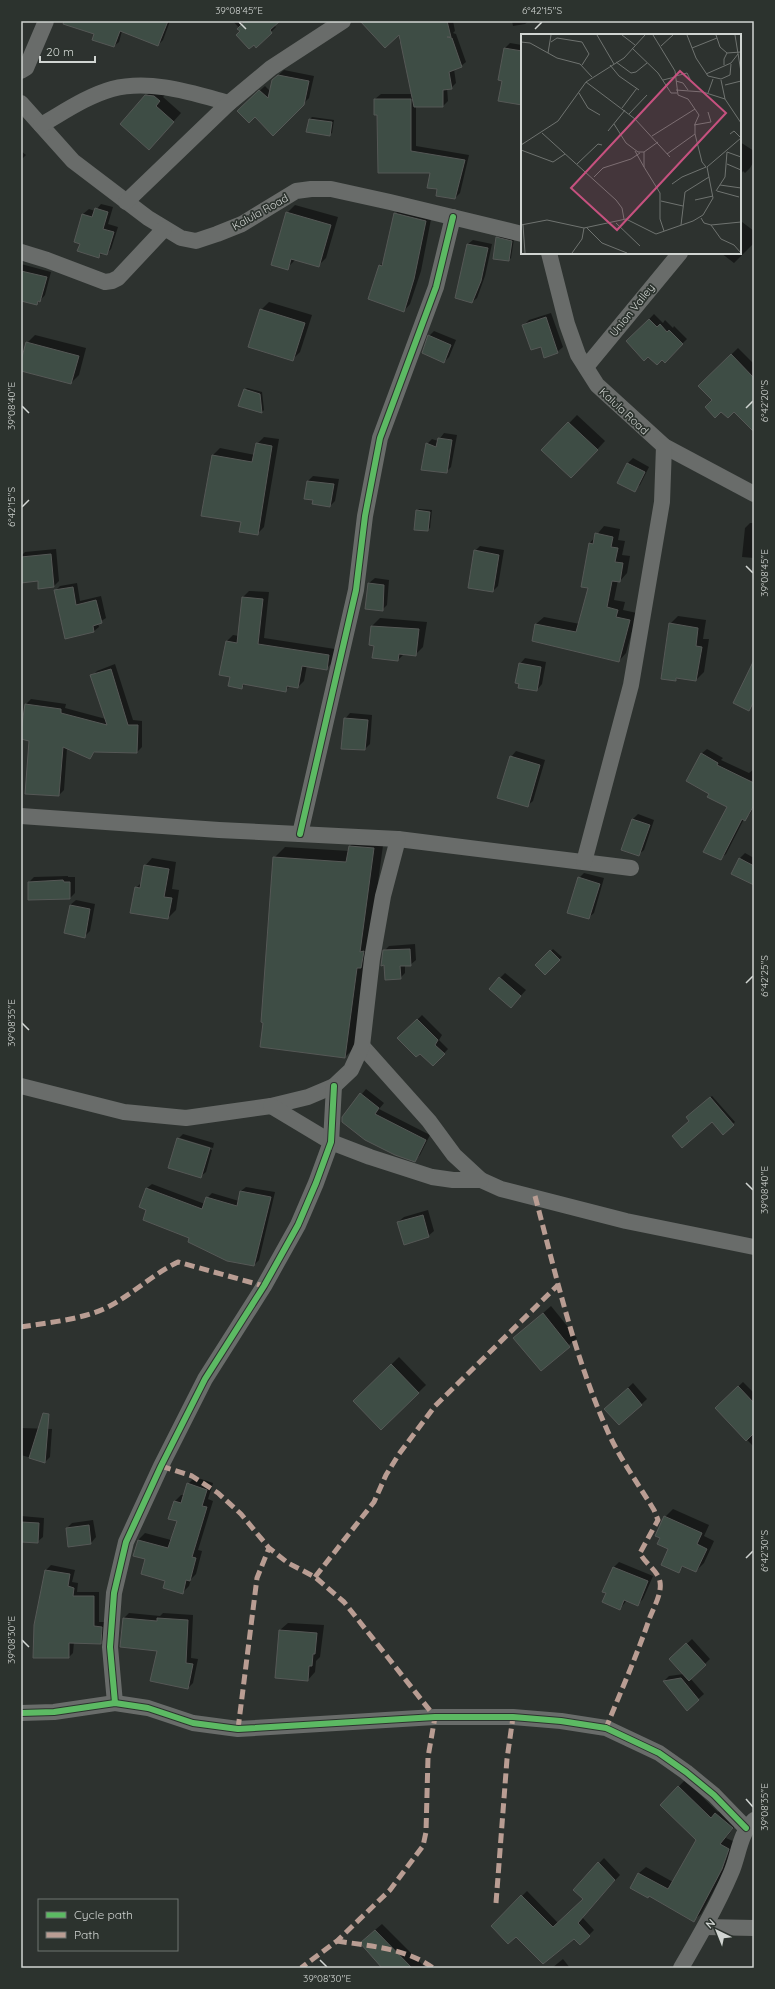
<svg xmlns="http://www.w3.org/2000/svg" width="775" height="1989" font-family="Quicksand,sans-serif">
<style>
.shadow{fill:#0007}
.building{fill:#3e4d45;stroke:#555856}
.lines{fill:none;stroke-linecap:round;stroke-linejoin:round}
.minor{stroke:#696c6a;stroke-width:16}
.quiet{stroke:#b99d93;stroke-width:5;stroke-dasharray:10 5;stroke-linecap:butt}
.cycleway-casing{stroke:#2c332e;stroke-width:8}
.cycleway{stroke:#5cba63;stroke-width:6}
.ticks{fill:none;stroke:#d1d5d2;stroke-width:1.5}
.labels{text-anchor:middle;stroke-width:3.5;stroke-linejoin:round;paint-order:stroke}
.street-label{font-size:11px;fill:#d1d5d2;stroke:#2c332e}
.inset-road{fill:none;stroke:#6f7370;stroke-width:1}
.view{fill:#c6517f;fill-opacity:0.15;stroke:#c6517f;stroke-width:2}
.inset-edge{fill:none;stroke:#d1d5d2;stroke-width:2}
.neatline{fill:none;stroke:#d1d5d2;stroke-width:1.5}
.ticks-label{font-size:10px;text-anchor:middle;fill:#d1d5d2}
</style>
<rect width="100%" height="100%" fill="#2d322f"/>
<g class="shadow">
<polygon points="63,21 170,21 163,40 158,45 122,31 119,42 114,46 95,33"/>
<polygon points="233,21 278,21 274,25 276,27 256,47"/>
<polygon points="437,21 453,21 455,31 453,33 456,34 466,62 461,66 454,69 456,83 451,88 447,88 448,101 443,106 416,106 416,146 469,155 460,193 455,198 438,189 431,172 379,172 378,114 375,99 381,94 412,94 402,43 400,43 399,39 404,34"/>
<polygon points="512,21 529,21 525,24 513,26"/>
<polygon points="510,43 522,45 522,104 503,80 500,79 505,48"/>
<polygon points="284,70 314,76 309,98 273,134 243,106 265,86 270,91 273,80"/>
<polygon points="154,88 167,93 163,97 181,113 156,141 146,96"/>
<polygon points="312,117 334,120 332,133 329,135 307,132 310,119"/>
<polygon points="740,142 754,151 754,161 750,168 745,173 743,171 740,176"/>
<polygon points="21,151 26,155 21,160"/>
<polygon points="101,204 113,207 108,224 118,227 111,249 106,254 103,253 98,257 81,243 75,241 83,214 89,209 95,211"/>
<polygon points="295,205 338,217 326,258 318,266 296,259 287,268 287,213"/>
<polygon points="402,207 432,214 421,271 410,304 404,311 379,266 384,262 395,214"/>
<polygon points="742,222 754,231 754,243 734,263 721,253 740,253 740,225"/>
<polygon points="499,236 514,239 511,258 509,260 497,238"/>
<polygon points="473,240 492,244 485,276 477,298 472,302 456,297 468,244"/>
<polygon points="21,264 51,272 45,295 37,304 21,300"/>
<polygon points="269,302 312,315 300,352 292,360 261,310"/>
<polygon points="551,313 563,347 557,352 541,346 523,326 529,320"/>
<polygon points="654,314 663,323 665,320 673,328 674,326 687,339 665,361 662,358 649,355 628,341"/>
<polygon points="434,331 456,340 449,357 444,362 429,336"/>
<polygon points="35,335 86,348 79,375 71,383 21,370 27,343"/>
<polygon points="738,348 754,364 754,431 734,410 713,400 699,386"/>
<polygon points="247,388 262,392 264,410 262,412 244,390"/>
<polygon points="577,415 605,441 579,469 543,450"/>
<polygon points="444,433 457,435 451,467 446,472 427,444 432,439 438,441"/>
<polygon points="264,437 279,439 264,527 257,534 242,521 213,455 220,448 255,455 257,444"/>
<polygon points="633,458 649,467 640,485 634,490 618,482 628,463"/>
<polygon points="313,476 339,479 335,501 330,506 314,499 308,481"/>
<polygon points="419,509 432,510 430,528 428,530 417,511"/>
<polygon points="754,520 754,558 742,557 745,528 750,523 753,523"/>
<polygon points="604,526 620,529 618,540 625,541 622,555 630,556 627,573 620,581 618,580 614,600 625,602 623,610 637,613 626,653 619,661 536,624 544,617 580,624 589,587 590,543"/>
<polygon points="480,546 504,550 498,586 493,591 475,551"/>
<polygon points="56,549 59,581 54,586 21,570 21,556 25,552"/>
<polygon points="375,578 389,580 387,605 382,610 369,583"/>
<polygon points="77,583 80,601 101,596 106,618 98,623 99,627 94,631 66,638 55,591 60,586"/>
<polygon points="249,591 269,592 264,638 335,649 333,662 326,669 307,665 304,681 298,687 290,686 285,691 246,683 242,688 231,676 220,674 227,641 233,635 239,636 243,597"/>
<polygon points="678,616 706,620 703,639 709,639 704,672 696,680 678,678 675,680 670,624"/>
<polygon points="380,618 427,622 423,647 415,655 404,654 398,660 375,645 372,626"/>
<polygon points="525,658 546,662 542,684 537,690 520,664"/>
<polygon points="115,664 133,720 142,721 142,747 137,752 96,751 90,758 67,748 64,790 59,795 30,740 21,738 26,704 31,699 66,704 65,708 106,719 92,676 97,671"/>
<polygon points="350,713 372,715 370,744 365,749 345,719"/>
<polygon points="707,749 723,758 721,760 749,773 754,769 754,807 750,814 744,819 726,854 720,859 728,806 710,794 701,754"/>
<polygon points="516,751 545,760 533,801 527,806 511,757"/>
<polygon points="638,814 654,820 644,850 638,855 632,820"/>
<polygon points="360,836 384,838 356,1046 345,1057 274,858 285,847 349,851 350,846"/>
<polygon points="745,853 754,858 754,884 739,859"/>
<polygon points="152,858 176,862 172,889 179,890 176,910 168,918 136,888 142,882 145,866"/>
<polygon points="584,873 604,878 594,913 588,918 579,878"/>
<polygon points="68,876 68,877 75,877 75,893 70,898 29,882 34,877"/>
<polygon points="76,900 95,904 90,931 84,937 70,905"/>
<polygon points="415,944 416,960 410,965 405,965 405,973 400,978 384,951 389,946"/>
<polygon points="553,949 562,957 545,974 537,965"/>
<polygon points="505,973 526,990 516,1001 500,978"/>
<polygon points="422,1015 442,1035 439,1040 448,1049 433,1065 420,1052 399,1038"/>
<polygon points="366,1089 384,1103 379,1109 430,1135 420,1155 415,1160 343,1117"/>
<polygon points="712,1096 735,1122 723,1133 712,1121 690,1121 690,1115"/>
<polygon points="183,1134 214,1143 213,1148 180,1138 180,1140 212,1150 206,1172 200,1177 178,1139"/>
<polygon points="152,1184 205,1204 207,1198 212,1193 239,1201 241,1191 246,1187 275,1192 259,1260 254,1265 191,1238 148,1210 140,1207 147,1188"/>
<polygon points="428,1210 434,1231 428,1236 398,1222 404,1217"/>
<polygon points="551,1306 577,1338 541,1369 515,1338"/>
<polygon points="399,1357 426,1385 381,1429 354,1401"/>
<polygon points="743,1382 754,1393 754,1447 716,1408"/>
<polygon points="633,1383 647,1399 620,1424 611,1404"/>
<polygon points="21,1428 52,1429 50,1457 45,1462 21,1455"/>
<polygon points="195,1477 213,1483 208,1499 213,1501 198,1550 202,1551 196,1574 191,1579 189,1586 182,1593 166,1580 147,1558 138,1540 145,1533 171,1540 178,1521 175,1501 181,1495 184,1495 188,1484"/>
<polygon points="673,1509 709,1525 704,1536 714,1541 704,1563 696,1571 684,1566 678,1571 669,1549 661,1537 665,1517"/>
<polygon points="21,1516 44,1518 43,1537 37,1542 21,1541"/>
<polygon points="93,1520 96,1537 91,1543 67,1528 72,1523"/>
<polygon points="619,1562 653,1576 643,1599 638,1604 627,1600 620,1609 607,1593 604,1592 614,1567"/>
<polygon points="51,1565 75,1570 72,1582 78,1583 77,1592 99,1592 99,1622 106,1622 105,1638 100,1643 74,1642 73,1653 69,1657 35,1625 46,1570"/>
<polygon points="129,1613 160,1616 163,1613 193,1615 191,1658 198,1659 193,1683 188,1688 158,1650 121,1647 124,1618"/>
<polygon points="288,1623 324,1625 320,1657 316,1661 315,1672 308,1680 280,1630"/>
<polygon points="692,1639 710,1659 690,1678 704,1694 687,1709 664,1681 669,1676 684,1674 671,1659"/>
<polygon points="685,1780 718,1812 723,1807 739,1821 726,1838 735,1842 729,1862 701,1914 694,1920 649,1895 631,1888 639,1873 646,1867 673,1882 697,1840 661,1805"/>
<polygon points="604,1858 620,1875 582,1917 594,1930 580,1944 575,1938 516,1935 492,1926 527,1891 558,1923 584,1899 574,1890"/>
<polygon points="382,1924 426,1968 379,1968 381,1966 368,1936"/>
<polygon points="563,1959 570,1968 552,1968"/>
</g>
<g class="building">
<polygon points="64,21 168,21 158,46 120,31 114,47 92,40 94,34 63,24"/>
<polygon points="245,21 280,21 270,30 272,33 256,48 254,45 249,49 236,35 240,31 237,29"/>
<polygon points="360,21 447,21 451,37 447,37 452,38 462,67 449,72 452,89 443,90 443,107 414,107 399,35 385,48"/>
<polygon points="504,48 522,51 522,105 498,101 502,81 498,80"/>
<polygon points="278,75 309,81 304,105 273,136 255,117 249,123 237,111 259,90 268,98 272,80"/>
<polygon points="145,95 154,96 160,101 156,106 174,122 149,150 120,124"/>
<polygon points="374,99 411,99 411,151 465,160 455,199 436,196 437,189 427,188 430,173 378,173 377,115 374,115"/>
<polygon points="309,119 332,122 330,136 306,132"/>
<polygon points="95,208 108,212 103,229 114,232 107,255 100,253 99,258 77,251 80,244 74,242 82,214 92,217"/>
<polygon points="286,212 331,225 319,267 291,259 288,270 271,265"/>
<polygon points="394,213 426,221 414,279 404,312 368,299 379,265 382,266"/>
<polygon points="496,237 512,241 509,261 493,259"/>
<polygon points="467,244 488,248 481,281 472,303 455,298"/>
<polygon points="21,271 47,277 40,302 38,301 37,305 21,301"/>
<polygon points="260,309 305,323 293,361 248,347"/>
<polygon points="546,317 558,353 544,358 541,347 531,350 522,325"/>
<polygon points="649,319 657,327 660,324 667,332 669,330 683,344 665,363 662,360 657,365 648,357 644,361 626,341"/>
<polygon points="428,335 451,345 444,363 422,353"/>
<polygon points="26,342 79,356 71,384 21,371 21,361"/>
<polygon points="731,354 754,378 754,432 734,412 728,418 721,412 715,418 705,407 712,400 698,386"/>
<polygon points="244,389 260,394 262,413 238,406"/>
<polygon points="568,422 598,450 571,478 541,450"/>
<polygon points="438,438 452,440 447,473 421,470 426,443 436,447"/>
<polygon points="256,443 272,446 258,535 239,532 241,522 201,516 212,455 252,462"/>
<polygon points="627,463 645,472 635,492 617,483"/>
<polygon points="307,481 334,484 330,507 312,504 313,500 304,499"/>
<polygon points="416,510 430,512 428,531 414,530"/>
<polygon points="595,533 613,537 611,547 618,548 615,562 623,563 620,582 612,581 607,607 618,610 616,617 630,620 619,662 532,641 535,624 576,632 588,588 581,587 589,543 593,544"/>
<polygon points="474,550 499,555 493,592 468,588"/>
<polygon points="51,554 54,587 38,589 38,581 21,583 21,557"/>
<polygon points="368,583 384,585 383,611 365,609"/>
<polygon points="73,587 76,605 96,600 102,623 93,626 94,632 65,639 54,590"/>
<polygon points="242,597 263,599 258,644 329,655 327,670 302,666 298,688 287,686 286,692 243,684 242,689 228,686 230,677 219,675 226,641 237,643"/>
<polygon points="669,623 698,628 696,646 702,647 696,681 676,678 676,681 661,679"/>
<polygon points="371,626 419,629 416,656 399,654 398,661 372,658 374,646 369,645"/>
<polygon points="754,660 754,701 749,711 733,703"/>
<polygon points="519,663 541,667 537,691 518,688 519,684 515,683"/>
<polygon points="111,669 128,725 138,725 137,753 94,752 90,759 63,747 59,796 25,794 29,741 21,739 21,731 25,704 61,709 61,713 107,725 90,675"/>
<polygon points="344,718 368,720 365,750 341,749"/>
<polygon points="701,753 718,763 717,765 754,783 754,805 745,821 742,819 721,860 703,852 727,807 707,797 709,794 686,781"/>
<polygon points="510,756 540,765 528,807 497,798"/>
<polygon points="632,819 650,825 639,856 621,850"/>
<polygon points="349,846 374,848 360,952 364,951 361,968 357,968 345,1058 260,1047 263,1023 261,1022 273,857 346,862"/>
<polygon points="739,858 754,866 754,885 731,874"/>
<polygon points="144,865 169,869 164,897 172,898 168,919 130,913 135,887 140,888"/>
<polygon points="578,877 600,884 589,919 567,913"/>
<polygon points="63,880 64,882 70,882 70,899 28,900 28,882"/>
<polygon points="70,905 90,909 85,938 64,933"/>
<polygon points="410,949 411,966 400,966 401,979 385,980 384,965 381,966 383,950"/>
<polygon points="550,950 560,960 545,975 535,965"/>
<polygon points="499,977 521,996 511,1008 489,989"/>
<polygon points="417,1019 438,1040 435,1045 445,1054 433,1066 420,1054 416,1057 397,1038"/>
<polygon points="360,1093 379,1108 375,1114 426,1140 415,1162 395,1155 365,1140 342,1122 342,1117"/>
<polygon points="710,1097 734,1125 723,1135 712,1122 682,1148 672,1136 689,1121 686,1117"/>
<polygon points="177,1138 210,1148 201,1178 168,1168"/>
<polygon points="146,1188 202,1209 206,1197 237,1206 240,1191 271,1197 254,1266 227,1261 188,1242 189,1238 143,1220 146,1210 139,1207"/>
<polygon points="423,1215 429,1237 404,1245 397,1222"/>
<polygon points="543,1313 570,1347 541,1371 513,1338"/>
<polygon points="391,1364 419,1393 381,1430 353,1401"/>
<polygon points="738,1386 754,1403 754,1433 746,1441 715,1408"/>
<polygon points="628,1388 642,1405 619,1425 604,1409"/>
<polygon points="43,1413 49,1414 45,1463 29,1458"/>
<polygon points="187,1483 207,1490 202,1506 207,1507 192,1557 196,1558 190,1581 186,1580 183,1594 163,1588 165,1581 141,1574 145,1559 133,1556 138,1540 168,1548 177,1521 168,1519 174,1501 181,1503"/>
<polygon points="664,1516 702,1533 697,1544 707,1549 696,1572 682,1566 679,1573 661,1565 668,1549 657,1544 660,1538 655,1536"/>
<polygon points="21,1522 39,1523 38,1543 21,1542"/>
<polygon points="89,1525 91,1544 68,1547 66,1528"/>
<polygon points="613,1567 648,1581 638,1606 624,1600 620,1610 602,1602 606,1593 602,1592"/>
<polygon points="45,1570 70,1574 68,1586 74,1588 73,1596 94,1596 94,1626 102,1627 101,1644 69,1643 69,1658 33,1658 34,1625"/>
<polygon points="123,1618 157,1621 157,1618 188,1620 186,1663 193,1664 188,1689 150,1681 157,1651 120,1647"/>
<polygon points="279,1630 317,1633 315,1654 313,1654 312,1666 309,1666 308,1681 275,1678"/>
<polygon points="686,1643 706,1665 689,1681 669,1659"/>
<polygon points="681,1678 699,1700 687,1711 663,1681"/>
<polygon points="678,1786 711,1818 715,1813 733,1828 720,1844 729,1849 722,1869 694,1922 649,1896 648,1898 630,1888 638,1873 668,1889 696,1840 660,1805"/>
<polygon points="598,1862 615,1880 578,1923 590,1936 580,1945 574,1939 543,1964 516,1937 508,1944 491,1926 521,1895 553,1927 583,1899 573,1890"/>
<polygon points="375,1930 412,1968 382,1968 360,1943"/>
</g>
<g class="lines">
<g class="minor">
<polyline points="21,71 26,68 46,21"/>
<polyline points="21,103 73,161 148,218 181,238 196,241 217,234 242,224 296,191 311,189 331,189 390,202 522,234"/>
<path d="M 41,125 C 64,112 87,96 112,89 C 151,79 192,93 229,103"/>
<polyline points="126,202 229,103 271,68 343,21"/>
<polyline points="21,252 47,260 105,282 112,281 118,278 164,229"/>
<polyline points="549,253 567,324 578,355 597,385 664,446 754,494"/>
<polyline points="586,367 680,253"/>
<polyline points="21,816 219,830 398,839 631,868"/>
<polyline points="300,834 356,590 365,516 380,438 436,287 453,217"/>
<polyline points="584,862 631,685 662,502 664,446"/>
<polyline points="362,1046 429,1121 454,1155 481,1180 501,1189 626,1221 754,1247"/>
<polyline points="21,1086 124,1112 186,1118 271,1106 308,1097 334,1086 351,1070 362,1046 372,959 383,896 398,839"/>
<polyline points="271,1106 331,1142 370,1157 432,1177 453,1180 481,1180"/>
<polyline points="115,1703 110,1647 114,1593 126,1542 161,1466 205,1379 264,1286 298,1225 316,1183 331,1142 334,1086"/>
<polyline points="21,1713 54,1712 115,1703 148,1708 193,1723 238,1729 435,1717 513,1717 561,1721 606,1728 659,1753 686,1772 714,1795 746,1828"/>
<polyline points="705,1927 754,1928"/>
<path d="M 681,1968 C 699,1937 717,1906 731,1873 C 739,1855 739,1834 754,1820"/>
</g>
<g class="quiet">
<path d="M 535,1196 C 556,1275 574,1356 608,1432 C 620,1459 639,1485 654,1510 L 658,1520 L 640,1553 C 645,1564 658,1570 660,1582 C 662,1593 654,1607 650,1617 C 637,1655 621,1691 606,1728"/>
<path d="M 21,1327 C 50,1322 81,1320 108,1307 C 133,1294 153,1274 178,1262 L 264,1286"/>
<polyline points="161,1466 192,1476 218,1493 241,1514 269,1548 288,1563 315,1577 344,1602 435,1717 428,1757 426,1832 423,1846 390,1890 337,1941 301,1968"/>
<polyline points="315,1577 374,1502 386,1475 399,1454 435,1406 558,1285"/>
<polyline points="238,1729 257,1578 269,1548"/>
<polyline points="496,1903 507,1759 513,1717"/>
<path d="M 337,1941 C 369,1946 406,1948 433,1968"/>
</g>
<defs>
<g id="cycleway">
<polyline points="300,834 356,590 365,516 380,438 436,287 453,217"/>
<polyline points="115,1703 110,1647 114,1593 126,1542 161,1466 205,1379 264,1286 298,1225 316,1183 331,1142 334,1086"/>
<polyline points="21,1713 54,1712 115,1703 148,1708 193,1723 238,1729 435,1717 513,1717 561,1721 606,1728 659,1753 686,1772 714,1795 746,1828"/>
</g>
</defs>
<use href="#cycleway" class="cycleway-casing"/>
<use href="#cycleway" class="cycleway"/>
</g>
<path class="ticks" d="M 239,22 L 246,29M 535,29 L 542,22M 22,406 L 29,413M 746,408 L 753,401M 22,507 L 29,500M 746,566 L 753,573M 746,983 L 753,976M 22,1023 L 29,1030M 746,1183 L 753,1190M 746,1558 L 753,1551M 22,1640 L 29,1647M 746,1799 L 753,1807M 320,1960 L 327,1967"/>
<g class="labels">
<g class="street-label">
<text transform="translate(260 212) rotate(-29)" y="4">Kalula Road</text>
<text transform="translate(632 310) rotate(-51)" y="4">Union Valley</text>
<text transform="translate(624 411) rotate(43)" y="4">Kalula Road</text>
</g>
</g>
<g transform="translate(521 34)">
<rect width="220" height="220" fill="#2d322f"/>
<path class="inset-road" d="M 76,1 L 93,30M 101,1 L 114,11M 132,1 L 154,37 L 157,61 L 167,65 L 178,81 L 174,90 L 174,100 L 181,128 L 185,133M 166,1 L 175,24 L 187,42 L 200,45 L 209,41 L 210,30M 195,1 L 199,13 L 206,19 L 220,18M 214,1 L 220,38M 0,8 L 9,9 L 36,24 L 59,30 L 71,43M 30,8 L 36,4 L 61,8 L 68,20 L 61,31M 140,12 L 152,1M 111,14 L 137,39 L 150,59 L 156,59M 171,14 L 196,4M 27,19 L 30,1M 95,28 L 110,39 L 115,38 L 126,29M 89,31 L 98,42 L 118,56M 203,31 L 203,25 L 206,19M 185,40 L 210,29 L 217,20M 155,42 L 166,39 L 169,45M 142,46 L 154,43M 200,46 L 204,65 L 220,89M 155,47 L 162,49 L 167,56M 65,48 L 114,85 L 149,123M 204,51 L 220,47M 155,56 L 182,58 L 204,65M 58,59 L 67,74 L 79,81M 187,59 L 192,45M 101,74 L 116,54M 108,80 L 126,61M 93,90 L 105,109 L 117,118 L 123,118 L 137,108M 173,91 L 190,88 L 187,78M 87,97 L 104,76M 21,99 L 95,166 L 101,174 L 103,185M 209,100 L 213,97 L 220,104M 131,102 L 174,75M 0,111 L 37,87 L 65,48 L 103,24 L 124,1M 0,116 L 32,128 L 44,120M 114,117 L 123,133M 123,118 L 123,133 L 139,159 L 139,185 L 143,197M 206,118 L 220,123M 146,120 L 174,100M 56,130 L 77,110 L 81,111M 206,130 L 220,136M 73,143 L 82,134 L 110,125 L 119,119M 151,150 L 161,143 L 185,133M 199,151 L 220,154M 195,157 L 204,143 L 206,118M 196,157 L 218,163M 174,166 L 192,162M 140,167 L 162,172M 180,184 L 183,189 L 190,191 L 220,188M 95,189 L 119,212M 0,191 L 26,186 L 63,194 L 105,185 L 135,200 L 172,187 L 182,181 L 192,164 L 186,133 L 220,104M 2,191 L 4,219M 160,191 L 164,158 L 188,143M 190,191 L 200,205 L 213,211 L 220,219M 66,194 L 81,209 L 106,219M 51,219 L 61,205 L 63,194"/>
<path class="view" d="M 159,37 L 205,79 L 96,196 L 50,154 Z"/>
<rect width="220" height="220" class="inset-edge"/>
</g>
<rect width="775" height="1989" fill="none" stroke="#2c332e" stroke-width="44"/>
<rect x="38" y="1899" width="140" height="52" fill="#2c332e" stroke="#6e7470"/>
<rect x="46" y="1912" width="20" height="6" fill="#5cba63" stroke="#6e7470"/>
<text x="74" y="1919" font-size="12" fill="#d1d5d2">Cycle path</text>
<rect x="46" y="1932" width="20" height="6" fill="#b99d93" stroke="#6e7470"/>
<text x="74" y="1939" font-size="12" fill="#d1d5d2">Path</text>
<g transform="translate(717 1931) rotate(317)" stroke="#2c332e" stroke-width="3" paint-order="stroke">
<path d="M0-3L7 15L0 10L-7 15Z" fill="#d1d5d2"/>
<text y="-6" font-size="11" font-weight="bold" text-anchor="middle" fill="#d1d5d2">N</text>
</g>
<path d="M40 56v6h55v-6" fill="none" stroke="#d1d5d2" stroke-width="2"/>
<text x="46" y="56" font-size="12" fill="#d1d5d2" stroke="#2c332e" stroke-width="3" paint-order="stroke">20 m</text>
<rect x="22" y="22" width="731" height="1945" class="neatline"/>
<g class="ticks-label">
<text x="239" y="14">39°08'45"E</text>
<text x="542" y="14">6°42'15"S</text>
<text transform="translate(764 401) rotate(-90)" y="4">6°42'20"S</text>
<text transform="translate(11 406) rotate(-90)" y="4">39°08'40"E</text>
<text transform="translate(11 507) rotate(-90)" y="4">6°42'15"S</text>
<text transform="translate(764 573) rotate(-90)" y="4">39°08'45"E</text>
<text transform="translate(764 976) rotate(-90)" y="4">6°42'25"S</text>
<text transform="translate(11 1023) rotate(-90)" y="4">39°08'35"E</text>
<text transform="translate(764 1190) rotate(-90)" y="4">39°08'40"E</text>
<text transform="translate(764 1551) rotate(-90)" y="4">6°42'30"S</text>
<text transform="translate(11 1640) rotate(-90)" y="4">39°08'30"E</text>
<text transform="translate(764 1807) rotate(-90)" y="4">39°08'35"E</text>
<text x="327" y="1982">39°08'30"E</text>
</g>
</svg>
